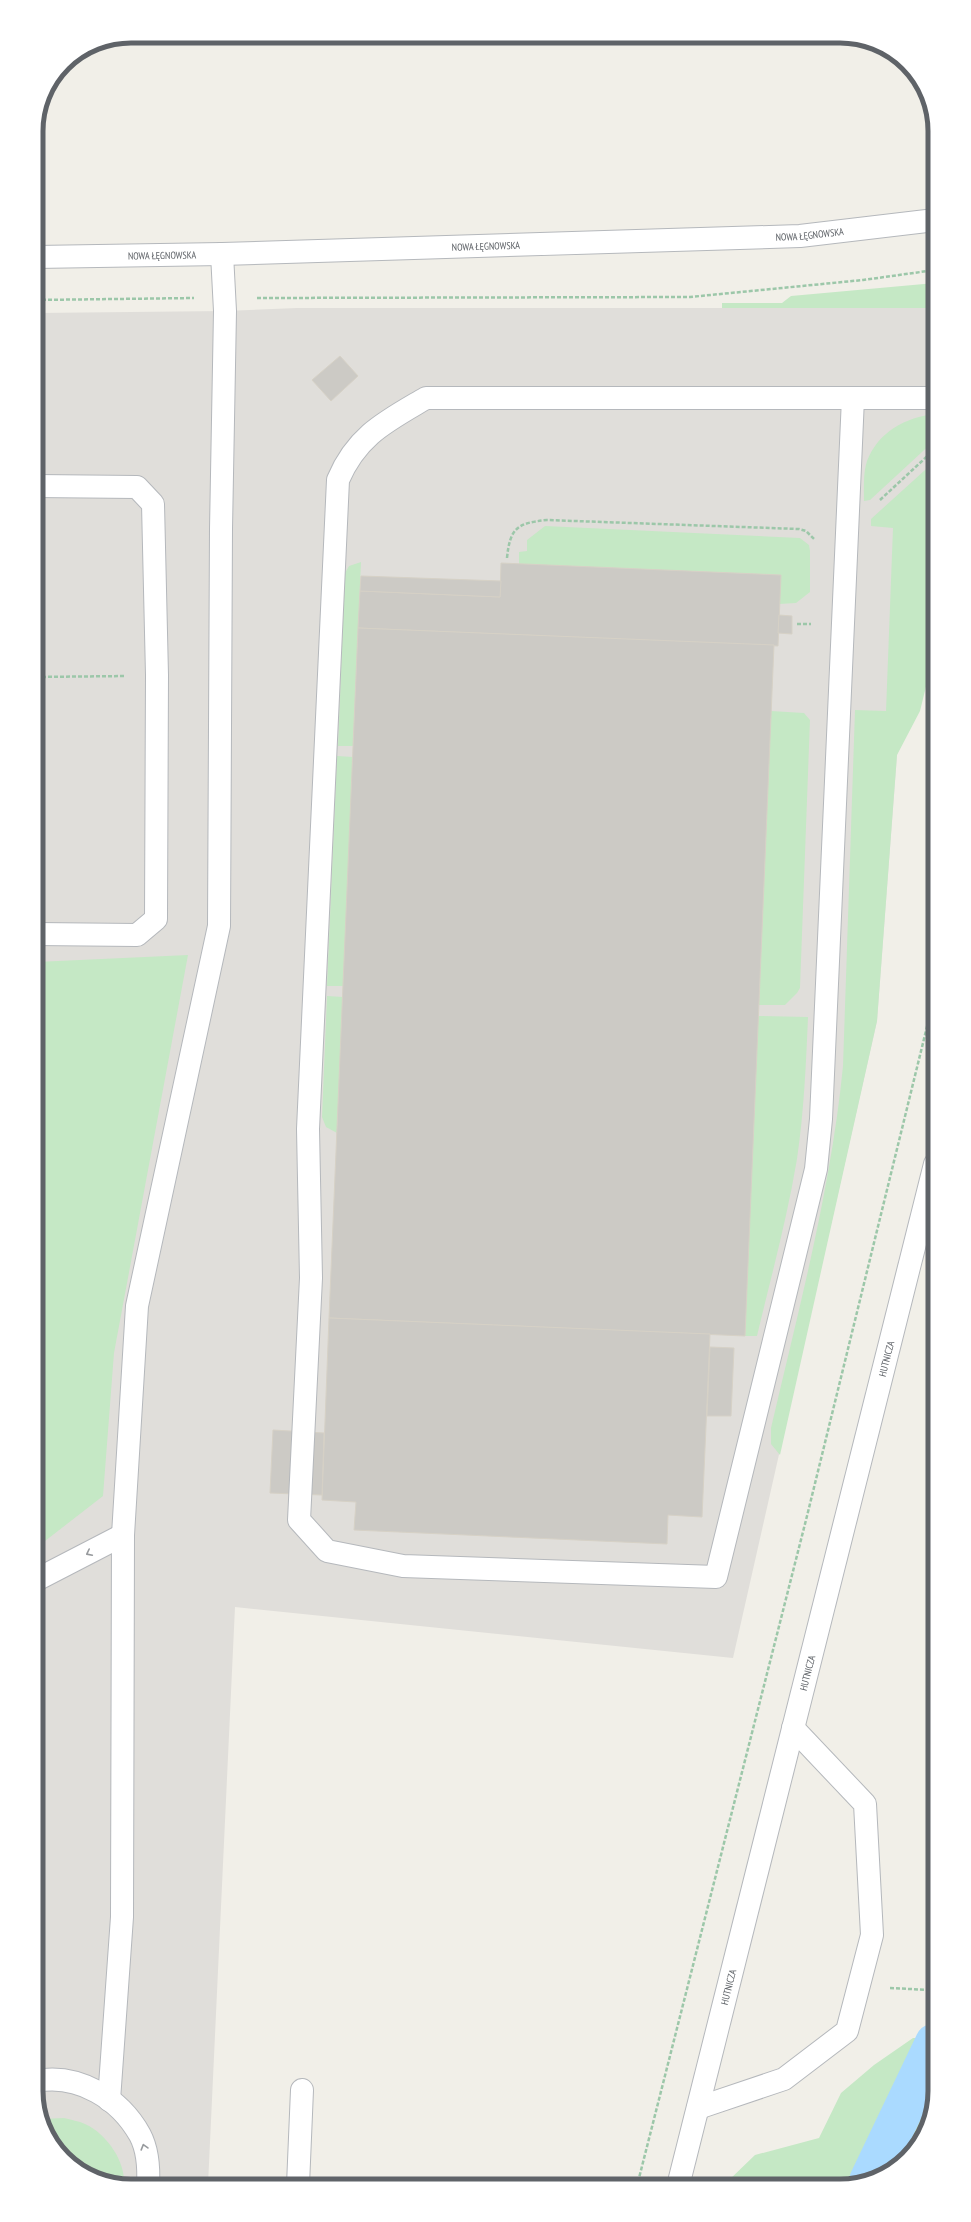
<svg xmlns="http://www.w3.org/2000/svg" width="971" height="2222" font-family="'PT Sans Narrow',sans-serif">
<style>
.industrial{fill:#e0deda}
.green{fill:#c5e8c5}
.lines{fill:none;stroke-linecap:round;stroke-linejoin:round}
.canal{stroke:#aadaff;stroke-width:40}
.building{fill:#cccac5;stroke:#d6d1c6}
.minor-casing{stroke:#b5b8bc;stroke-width:24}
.path{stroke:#9cc7a9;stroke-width:2.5;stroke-dasharray:4 2;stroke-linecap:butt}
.minor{stroke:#fff;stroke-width:22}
.oneway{stroke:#979a9d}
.labels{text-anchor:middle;stroke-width:4;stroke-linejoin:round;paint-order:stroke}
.street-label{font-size:10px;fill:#5f6368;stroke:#fff}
.rim{fill:none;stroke:#5f6368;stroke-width:5}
</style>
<rect width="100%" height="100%" fill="#f1efe8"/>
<polygon class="industrial" points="297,308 935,308 935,549 897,755 877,1021 733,1658 235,1607 208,2185 125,2186 74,2166 41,2121 36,2090 36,313 225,311"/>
<g class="green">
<polygon points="935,283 935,308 722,308 722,303 782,303 791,296"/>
<path d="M 935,414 L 935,440 L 870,500 L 864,501 C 864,488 863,473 867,461 C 878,432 906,417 935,414 Z"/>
<path d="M 935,461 L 935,650 L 920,711 L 897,755 L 877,1021 L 780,1455 L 771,1444 L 771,1428 C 799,1308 831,1189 843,1066 L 855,710 L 886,711 L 893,528 L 871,526 L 871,519 Z"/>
<polygon points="545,526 800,538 809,545 810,551 810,592 796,603 779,604 780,575 519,564 519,552 527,551 527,540"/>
<polygon points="361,562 353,746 338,746 345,573 349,566"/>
<polygon points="771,711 804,713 810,720 800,988 797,993 785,1005 759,1005"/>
<polygon points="337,756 353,757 344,986 327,986"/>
<polygon points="188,955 114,1353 103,1496 36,1548 36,962"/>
<polygon points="327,996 343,997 337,1133 326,1127 322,1117"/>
<path d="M 758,1016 L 808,1017 C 806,1064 804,1112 797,1159 C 787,1219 771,1277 757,1336 L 745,1336 Z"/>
<polygon points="913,2038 935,2038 935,2091 919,2144 870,2181 727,2182 755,2155 819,2138 841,2093 874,2065"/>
<path d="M 64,2118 C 71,2120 79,2121 85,2124 C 107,2134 126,2162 124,2185 L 74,2166 L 41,2119 Z"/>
</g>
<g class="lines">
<polyline class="canal" points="869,2181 935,2043"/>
</g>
<g class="building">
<polygon points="340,356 358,376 331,401 312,380"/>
<polygon points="501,563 781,575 778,646 358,628 360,591 500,597"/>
<polygon points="361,576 501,581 500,597 360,591"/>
<polygon points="779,615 792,616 792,634 778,633"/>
<polygon points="358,628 774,645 745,1336 329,1318"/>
<polygon points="329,1318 710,1334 702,1517 668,1515 667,1544 354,1530 356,1502 322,1500"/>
<polygon points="710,1347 734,1348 731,1416 707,1416"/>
<polygon points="273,1430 324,1433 322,1495 270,1493"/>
</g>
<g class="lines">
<defs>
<g id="minor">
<path id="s1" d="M 36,257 L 222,254 L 800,236 L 935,220"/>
<path d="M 853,398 L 821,1119 L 816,1169 L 716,1577 L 403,1566 L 327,1551 L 299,1520 L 311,1278 L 308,1129 L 338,480 C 357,435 387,421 426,398 L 935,398"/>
<polyline points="36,934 137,935 156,919 157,675 153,504 137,487 36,486"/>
<polyline points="36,1580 123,1535"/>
<path d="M 36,2081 C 79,2073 120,2099 140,2135 C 148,2150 149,2169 148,2186"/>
<polyline points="109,2100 122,1917 123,1535 137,1306 219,926 221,529 225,311 222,254"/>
<polyline points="698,2108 784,2079 847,2031 872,1935 865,1804 793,1728"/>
<path id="s2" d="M 679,2182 L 935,1164"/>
<polyline points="298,2185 302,2090"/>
</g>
</defs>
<use href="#minor" class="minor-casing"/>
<g class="path">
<polyline points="257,298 690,297 863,280 935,270"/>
<polyline points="36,300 194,298"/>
<polyline points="880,500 935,449"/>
<path d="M 507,558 C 510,528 517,523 547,520 L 799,529 L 806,531 L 815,540"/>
<polyline points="797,624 811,624"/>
<polyline points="36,677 126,676"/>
<polyline points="890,1988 930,1990 935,1992"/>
<polyline points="638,2182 807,1516 935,994"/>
</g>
<use href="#minor" class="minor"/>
</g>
<defs><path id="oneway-chevron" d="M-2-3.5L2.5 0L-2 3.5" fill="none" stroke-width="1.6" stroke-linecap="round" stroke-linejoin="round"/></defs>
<g class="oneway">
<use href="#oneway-chevron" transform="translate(89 1553) rotate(153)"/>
<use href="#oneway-chevron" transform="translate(144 2147) rotate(-106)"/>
</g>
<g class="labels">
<g class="street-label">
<text dy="4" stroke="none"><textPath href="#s1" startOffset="774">NOWA ŁĘGNOWSKA</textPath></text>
<text dy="4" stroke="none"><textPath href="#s1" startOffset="450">NOWA ŁĘGNOWSKA</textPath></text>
<text dy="4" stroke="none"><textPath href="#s1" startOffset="126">NOWA ŁĘGNOWSKA</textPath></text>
<text dy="4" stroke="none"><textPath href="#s2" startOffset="849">HUTNICZA</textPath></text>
<text dy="4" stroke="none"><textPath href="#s2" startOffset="525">HUTNICZA</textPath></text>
<text dy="4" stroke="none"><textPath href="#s2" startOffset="201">HUTNICZA</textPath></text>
</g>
</g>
<path d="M0 0H971V2222H0ZM131 43H840A88 88 0 0 1 928 131V2091A88 88 0 0 1 840 2179H131A88 88 0 0 1 43 2091V131A88 88 0 0 1 131 43Z" fill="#fff" fill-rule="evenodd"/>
<path class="rim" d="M131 43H840A88 88 0 0 1 928 131V2091A88 88 0 0 1 840 2179H131A88 88 0 0 1 43 2091V131A88 88 0 0 1 131 43Z"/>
</svg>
